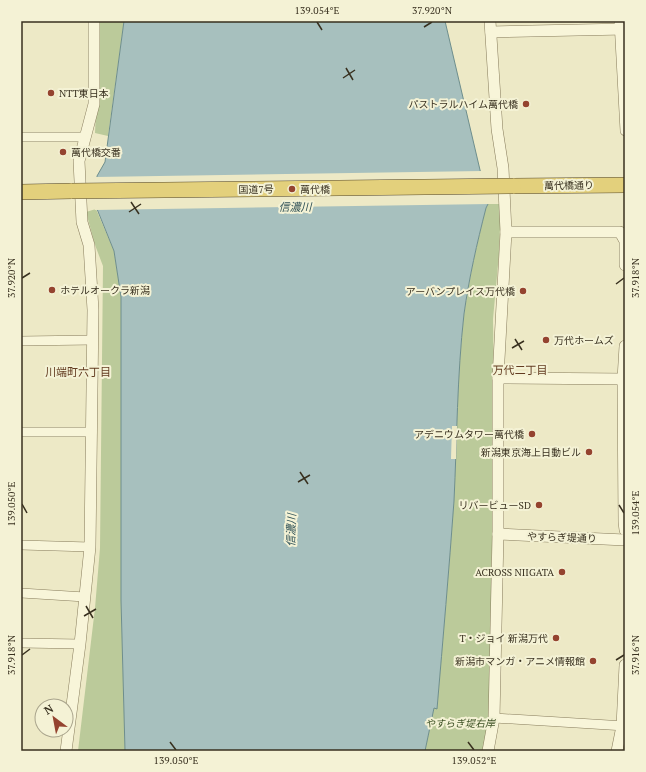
<svg xmlns="http://www.w3.org/2000/svg" width="646" height="772" font-family="'PT Serif','Noto Sans JP',serif">
<style>
.green{fill:#bbca9a}
.water{fill:#a7c0be;stroke:#6e8e8d}
.pier{fill:#ede9c6}
.lines{fill:none;stroke-linecap:round;stroke-linejoin:round}
.minor-casing{stroke:#877c5c;stroke-width:10}
.tertiary-casing{stroke:#877c5c;stroke-width:12}
.trunk-casing{stroke:#554930;stroke-width:16}
.minor{stroke:#f8f5d9;stroke-width:9}
.tertiary{stroke:#f8f5d9;stroke-width:11}
.trunk{stroke:#e3d07c;stroke-width:15}
.trunk-bridge-casing{stroke:#554930;stroke-width:16;stroke-linecap:butt}
.trunk-bridge{stroke:#e3d07c;stroke-width:15}
.ticks{fill:none;stroke:#38301f;stroke-width:1.5}
.poi-dot{fill:#94432f;stroke:#f4f2d5;stroke-width:1.5}
.labels{text-anchor:middle;stroke-width:4;stroke-linejoin:round;paint-order:stroke}
.poi-label{font-size:10px;fill:#38301f;stroke:#f4f2d5;text-anchor:end}
.street-label{font-size:10px;fill:#38301f;stroke:#f4f2d5}
.park-label{font-size:10px;font-style:italic;fill:#3f5327;stroke:#f4f2d5}
.water-label{font-size:11px;font-style:italic;fill:#2f5157;stroke:#f4f2d5}
.neighbourhood-label{font-size:11px;fill:#633c21;stroke:#f4f2d5}
.neatline{fill:none;stroke:#38301f;stroke-width:1.5}
.ticks-label{font-size:10px;text-anchor:middle;fill:#38301f}
</style>
<rect width="100%" height="100%" fill="#ede9c6"/>
<g class="green">
<polygon points="100,21 124,21 108,136 95,133"/>
<path d="M 488,204 L 501,204 L 499,254 L 493,319 L 495,471 L 491,575 L 493,611 L 490,705 L 484,751 L 425,751 L 434,708 L 437,708 C 443,639 449,569 454,500 C 457,438 457,376 464,315 C 469,279 477,243 486,208 Z"/>
<polygon points="96,209 114,251 121,297 121,600 125,751 78,751 95,608 100,548 103,266 95,245 86,212"/>
</g>
<path class="water" d="M 124,21 L 445,21 L 488,204 L 486,208 C 477,243 469,278 464,314 C 457,376 457,439 454,501 C 449,570 443,639 437,709 L 434,708 L 425,751 L 125,751 L 121,600 L 121,297 L 114,251 L 97,209 L 97,176 L 105,162 Z"/>
<g class="pier">
<polygon points="482,171 490,204 95,210 94,208 95,177"/>
<polygon points="452,426 457,426 456,459 451,459"/>
</g>
<g class="lines">
<defs>
<g id="minor">
<polyline points="619,21 625,131"/>
<polyline points="21,137 84,137"/>
<polyline points="21,341 93,340"/>
<polyline points="21,432 92,432"/>
<polyline points="21,545 90,547"/>
<polyline points="21,593 85,597"/>
<polyline points="21,643 80,644"/>
<polyline points="494,718 625,726"/>
</g>
<g id="tertiary">
<polyline points="491,32 625,29"/>
<polyline points="506,232 620,232 625,241 625,265"/>
<polyline points="625,346 623,379 624,522 625,530"/>
<polyline points="498,378 625,379"/>
<polyline points="498,534 625,540"/>
<polyline points="66,751 80,644 90,547 93,310 89,245 82,222 79,161 94,104 94,21"/>
<polyline points="488,751 494,718 498,534 498,378 506,232 503,168 497,129 490,21"/>
<polyline points="617,751 622,726 625,665"/>
</g>
<g id="trunk">
<polyline points="513,186 625,185"/>
<polyline points="21,192 72,191"/>
</g>
</defs>
<use href="#minor" class="minor-casing"/>
<use href="#tertiary" class="tertiary-casing"/>
<use href="#trunk" class="trunk-casing"/>
<use href="#minor" class="minor"/>
<use href="#tertiary" class="tertiary"/>
<use href="#trunk" class="trunk"/>
<defs>
<polyline id="trunk-bridge" points="72,191 513,186"/>
</defs>
<use href="#trunk-bridge" class="trunk-bridge-casing"/>
<use href="#trunk-bridge" class="trunk-bridge"/>
</g>
<path class="ticks" d="M 317,22 L 322,30M 424,27 L 432,22M 346,68 L 353,80M 343,78 L 355,70M 131,202 L 139,214M 129,212 L 141,204M 22,278 L 30,273M 616,284 L 624,278M 515,339 L 522,350M 512,348 L 524,341M 300,472 L 308,484M 298,482 L 310,475M 22,504 L 27,513M 619,505 L 624,513M 86,606 L 93,618M 84,616 L 96,609M 22,655 L 30,649M 616,660 L 624,655M 170,742 L 176,750M 468,742 L 474,750"/>
<g class="poi-dot">
<circle cx="51" cy="93" r="4"/>
<circle cx="526" cy="104" r="4"/>
<circle cx="63" cy="152" r="4"/>
<circle cx="292" cy="189" r="4"/>
<circle cx="52" cy="290" r="4"/>
<circle cx="523" cy="291" r="4"/>
<circle cx="546" cy="340" r="4"/>
<circle cx="532" cy="434" r="4"/>
<circle cx="589" cy="452" r="4"/>
<circle cx="539" cy="505" r="4"/>
<circle cx="562" cy="572" r="4"/>
<circle cx="556" cy="638" r="4"/>
<circle cx="593" cy="661" r="4"/>
</g>
<g class="labels">
<g class="poi-label">
<text x="59" y="97" text-anchor="start">NTT東日本</text>
<text x="518" y="108">パストラルハイム萬代橋</text>
<text x="71" y="156" text-anchor="start">萬代橋交番</text>
<text x="300" y="193" text-anchor="start">萬代橋</text>
<text x="60" y="294" text-anchor="start">ホテルオークラ新潟</text>
<text x="515" y="295">アーバンプレイス万代橋</text>
<text x="554" y="344" text-anchor="start">万代ホームズ</text>
<text x="524" y="438">アデニウムタワー萬代橋</text>
<text x="581" y="456">新潟東京海上日動ビル</text>
<text x="531" y="509">リバービューSD</text>
<text x="554" y="576">ACROSS NIIGATA</text>
<text x="548" y="642">T・ジョイ 新潟万代</text>
<text x="585" y="665">新潟市マンガ・アニメ情報館</text>
</g>
<g class="street-label">
<text transform="translate(569 185) rotate(-1)" y="4">萬代橋通り</text>
<text transform="translate(256 189) rotate(-1)" y="4">国道7号</text>
<text transform="translate(562 537) rotate(2)" y="4">やすらぎ堤通り</text>
</g>
<g class="park-label">
<text x="460" y="727">やすらぎ堤右岸</text>
</g>
<g class="water-label">
<text x="295" y="211">信濃川</text>
<text transform="translate(291 530) rotate(-88)" y="4">信濃川</text>
</g>
<g class="neighbourhood-label">
<text x="520" y="374">万代二丁目</text>
<text x="78" y="376">川端町六丁目</text>
</g>
</g>
<rect width="646" height="772" fill="none" stroke="#f4f2d5" stroke-width="44"/>
<g transform="translate(54 718) rotate(328)"><circle r="19" fill="#f4f2d5" stroke="#a9a48c"/>
<path d="M0-3L7 15L0 10L-7 15Z" fill="#94432f"/>
<text y="-6" font-size="11" font-weight="bold" text-anchor="middle" fill="#38301f">N</text>
</g>
<rect x="22" y="22" width="602" height="728" class="neatline"/>
<g class="ticks-label">
<text x="317" y="14">139.054°E</text>
<text x="432" y="14">37.920°N</text>
<text transform="translate(11 278) rotate(-90)" y="4">37.920°N</text>
<text transform="translate(635 278) rotate(-90)" y="4">37.918°N</text>
<text transform="translate(11 504) rotate(-90)" y="4">139.050°E</text>
<text transform="translate(635 513) rotate(-90)" y="4">139.054°E</text>
<text transform="translate(11 655) rotate(-90)" y="4">37.918°N</text>
<text transform="translate(635 655) rotate(-90)" y="4">37.916°N</text>
<text x="176" y="764">139.050°E</text>
<text x="474" y="764">139.052°E</text>
</g>
</svg>
